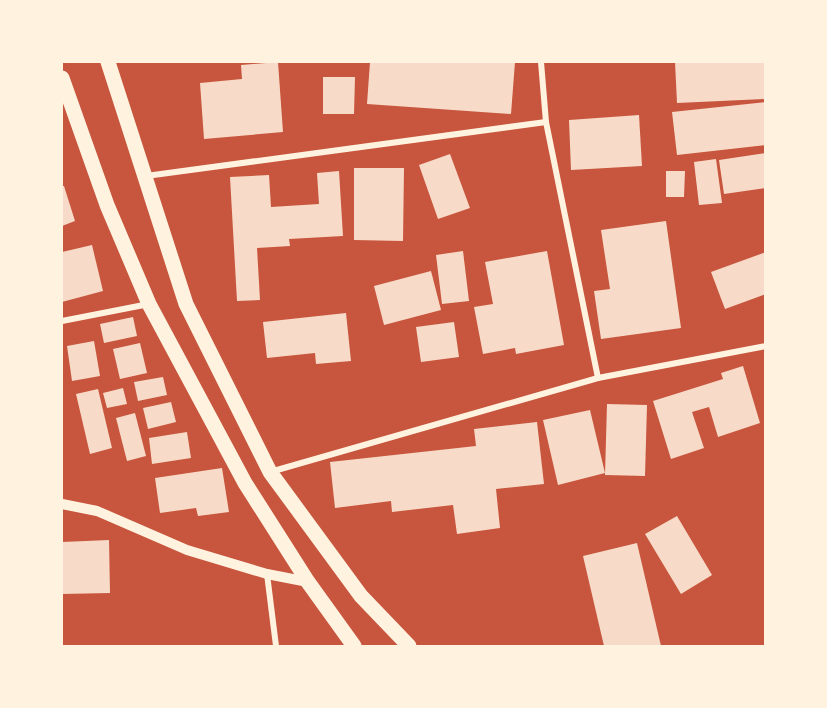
<svg xmlns="http://www.w3.org/2000/svg" width="827" height="708" font-family="'PT Sans Narrow',sans-serif">
<style>
.building{fill:#f7dbc8}
.lines{fill:none;stroke-linecap:round;stroke-linejoin:round}
.minor{stroke:#fff3e0;stroke-width:6}
.tertiary{stroke:#fff3e0;stroke-width:10}
.primary{stroke:#fff3e0;stroke-width:15}
</style>
<rect width="100%" height="100%" fill="#c8553d"/>
<g class="building">
<polygon points="278,62 283,132 204,139 200,83 242,79 241,65"/>
<polygon points="370,62 515,62 511,114 367,104"/>
<polygon points="675,62 766,62 766,99 677,103"/>
<polygon points="323,77 355,77 354,114 323,114"/>
<polygon points="766,102 766,145 677,155 672,112"/>
<polygon points="639,115 642,166 571,170 569,120"/>
<polygon points="766,153 766,188 724,194 719,160"/>
<polygon points="450,154 470,208 438,219 419,165"/>
<polygon points="716,159 722,203 699,205 694,162"/>
<polygon points="354,168 404,168 403,241 354,240"/>
<polygon points="339,171 343,236 289,239 290,246 257,248 260,300 237,301 230,177 269,175 271,207 319,204 317,173"/>
<polygon points="666,171 685,171 684,197 666,197"/>
<polygon points="62,186 64,186 75,221 62,226"/>
<polygon points="666,221 681,328 601,339 594,291 610,289 601,230"/>
<polygon points="92,245 103,291 62,302 62,252"/>
<polygon points="463,251 469,301 442,304 436,255"/>
<polygon points="547,251 564,345 516,354 515,348 483,354 474,307 493,304 485,262"/>
<polygon points="766,252 766,294 725,309 711,272"/>
<polygon points="431,271 441,310 384,325 374,286"/>
<polygon points="346,313 351,361 316,364 315,353 267,358 263,322"/>
<polygon points="133,317 137,336 104,343 100,324"/>
<polygon points="454,322 459,357 421,362 416,327"/>
<polygon points="94,341 100,376 72,381 67,346"/>
<polygon points="140,343 147,373 120,379 113,349"/>
<polygon points="743,366 760,423 718,437 709,407 692,412 704,448 671,459 653,401 723,379 721,373"/>
<polygon points="163,377 167,395 138,401 134,382"/>
<polygon points="123,388 127,404 107,408 103,393"/>
<polygon points="98,389 112,448 90,454 76,394"/>
<polygon points="171,402 176,422 148,429 143,408"/>
<polygon points="607,404 647,405 645,476 605,475"/>
<polygon points="590,410 605,473 558,485 543,420"/>
<polygon points="135,413 146,456 127,461 116,418"/>
<polygon points="537,422 544,484 496,489 500,528 457,534 453,505 392,512 391,501 335,508 330,462 476,446 474,429"/>
<polygon points="187,432 191,458 152,464 149,438"/>
<polygon points="222,468 229,512 198,516 196,508 160,513 155,478"/>
<polygon points="677,516 712,575 681,594 645,534"/>
<polygon points="109,540 110,593 62,594 62,542"/>
<polygon points="637,543 661,646 604,646 583,556"/>
</g>
<g class="lines">
<g class="minor">
<polyline points="541,62 546,122 598,378"/>
<polyline points="146,176 546,122"/>
<polyline points="62,321 149,304"/>
<polyline points="270,472 598,378 766,346"/>
<polyline points="267,574 276,646"/>
</g>
<polyline class="tertiary" points="62,504 97,511 187,550 267,574 308,582"/>
<g class="primary">
<polyline points="108,62 186,304 270,472 361,596 409,646"/>
<polyline points="62,78 107,205 149,304 245,483 308,582 354,646"/>
</g>
</g>
<rect width="827" height="708" fill="none" stroke="#fff3e0" stroke-width="126"/>
</svg>
